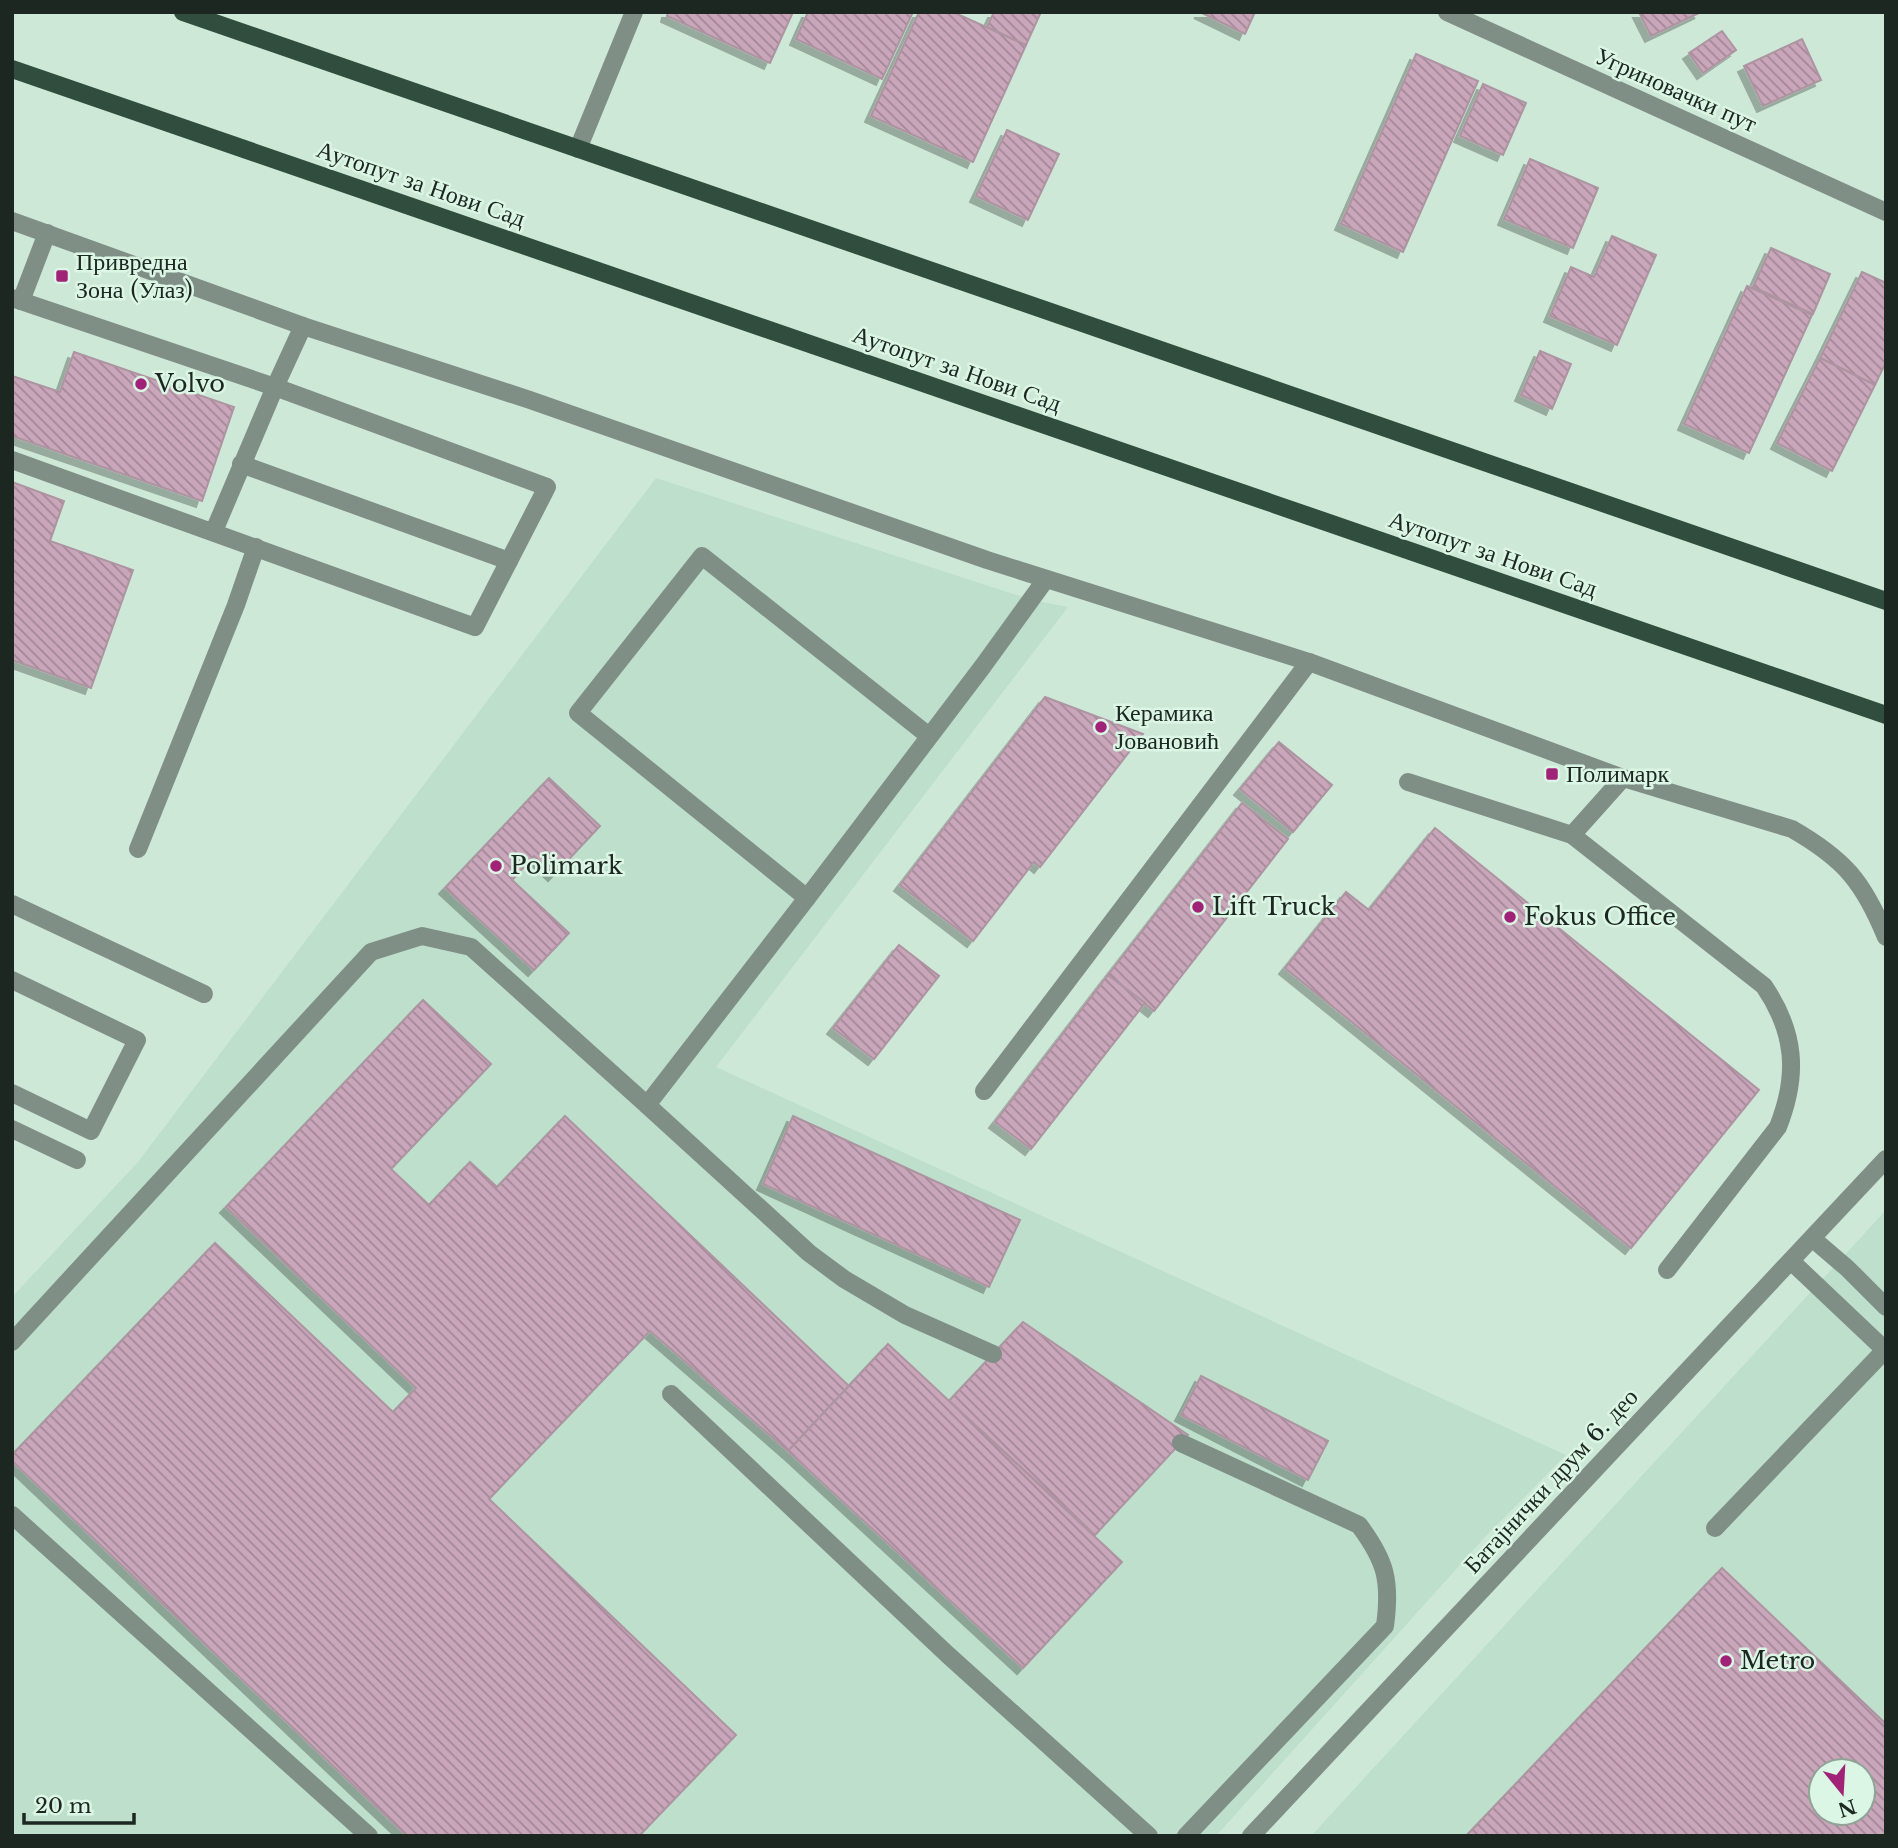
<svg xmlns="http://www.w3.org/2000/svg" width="1898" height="1848" font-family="'Libre Baskerville',serif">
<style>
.built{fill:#bddfcb;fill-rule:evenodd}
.building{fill:url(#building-back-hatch);stroke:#ad94a1;stroke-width:2;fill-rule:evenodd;filter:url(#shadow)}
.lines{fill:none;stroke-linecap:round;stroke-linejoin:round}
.service{stroke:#808f86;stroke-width:18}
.minor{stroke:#808f86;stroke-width:18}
.tertiary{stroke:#808f86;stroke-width:18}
.primary{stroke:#314d3d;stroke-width:18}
.poi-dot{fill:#a02377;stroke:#dbf6e5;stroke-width:2.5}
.labels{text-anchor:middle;stroke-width:5;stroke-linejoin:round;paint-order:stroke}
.street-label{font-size:24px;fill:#1d2721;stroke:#dbf6e5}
.poi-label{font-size:24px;fill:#1d2721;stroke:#dbf6e5;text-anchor:start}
</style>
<defs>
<pattern id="building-back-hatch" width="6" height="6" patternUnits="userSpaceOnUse" patternTransform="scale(1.75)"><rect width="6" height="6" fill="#caa6ba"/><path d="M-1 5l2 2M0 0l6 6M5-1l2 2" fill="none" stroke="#a38797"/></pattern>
<filter id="shadow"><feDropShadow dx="-6" dy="6" stdDeviation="0" flood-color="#0004"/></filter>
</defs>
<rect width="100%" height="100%" fill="#cee8d8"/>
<g class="built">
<polygon points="656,478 1032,600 1068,607 716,1067 1566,1455 1486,1536 1216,1836 12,1836 12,1297 138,1162"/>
<path d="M 1886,1210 L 1886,1836 L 1311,1836 ZM 1821,1771 L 1863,1771 L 1863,1813 L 1821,1813 Z"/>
</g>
<g class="building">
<polygon points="668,12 793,12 770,63 667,16"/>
<polygon points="808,12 913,12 882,79 796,39"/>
<polygon points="919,12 953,12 1026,45 973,162 871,116"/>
<polygon points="994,12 1041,12 1026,45 987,27"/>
<polygon points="1200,12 1255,12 1245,34"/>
<polygon points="1639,12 1701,12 1651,36"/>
<polygon points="1722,31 1736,50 1703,73 1689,53"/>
<polygon points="1802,39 1821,80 1763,106 1744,66"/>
<polygon points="1416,54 1478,81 1403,252 1341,224"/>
<polygon points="1483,84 1526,103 1503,155 1460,136"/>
<polygon points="1007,130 1059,154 1028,220 976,196"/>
<polygon points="1530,159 1598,188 1573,248 1504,219"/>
<polygon points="1612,236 1656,255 1617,345 1550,316 1571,267 1594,277"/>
<polygon points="1771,248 1830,274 1813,314 1753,287"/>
<polygon points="1862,272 1886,283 1886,362 1875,385 1820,358"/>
<polygon points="1747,286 1812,315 1749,453 1684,424"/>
<polygon points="1540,351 1571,364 1552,409 1521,395"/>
<polygon points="74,352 234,407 202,501 12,436 12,376 60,392"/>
<polygon points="1820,358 1875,385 1832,471 1777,443"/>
<polygon points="12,482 64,501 50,541 133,570 91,688 12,660"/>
<polygon points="1045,697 1143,734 1040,867 1034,862 973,941 900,885"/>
<polygon points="1279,742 1332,785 1293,832 1240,789"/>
<polygon points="549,778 600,826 554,875 534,856 512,880 569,933 534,970 445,888"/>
<polygon points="1242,803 1288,839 1154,1011 1108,975"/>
<polygon points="1435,828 1759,1090 1631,1248 1285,968 1346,892 1369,910"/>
<polygon points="899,945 939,976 874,1059 833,1028"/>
<polygon points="1108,975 1145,1003 1031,1149 995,1122"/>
<polygon points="423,1000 491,1064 391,1169 429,1205 470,1162 497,1187 565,1116 849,1386 788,1451 650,1331 489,1499 736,1735 639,1836 407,1836 12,1461 12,1455 215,1243 393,1412 416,1388 226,1207"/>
<polygon points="793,1116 1020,1220 989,1287 763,1184"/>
<polygon points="1023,1322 1188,1435 1095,1535 949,1401"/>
<polygon points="888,1344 1122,1562 1023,1668 788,1451"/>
<polygon points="1201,1376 1328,1441 1308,1480 1181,1415"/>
<path d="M 1722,1568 L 1886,1724 L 1886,1836 L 1466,1836 ZM 1821,1771 L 1863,1771 L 1863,1813 L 1821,1813 Z"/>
</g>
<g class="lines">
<g class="service">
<polyline points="578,149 634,12"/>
<polyline points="12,298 275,387 303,326"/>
<polyline points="21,301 47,233"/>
<polyline points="12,460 475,627 547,487 275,387 214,531"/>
<polyline points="241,464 509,561"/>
<path d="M 1408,782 L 1572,835 L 1764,986 C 1795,1032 1799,1074 1778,1127 L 1667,1270"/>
<polyline points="1572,835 1623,778"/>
<polyline points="138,849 236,605 256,547"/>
<polyline points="807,898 578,713 702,556 929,736"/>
<polyline points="12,980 137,1040 91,1131 12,1093"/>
<polyline points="984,1091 1309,662"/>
<polyline points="1813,1239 1847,1268 1886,1307"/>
<polyline points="1791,1261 1885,1350"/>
<polyline points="12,1342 371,952 422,936 471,947 647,1105"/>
<polyline points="993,1354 905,1315 844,1279 809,1253 647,1105 807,898 983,666 1046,579"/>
<polyline points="671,1394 948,1655 1149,1836"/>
<path d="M 1181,1443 L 1359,1525 C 1386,1561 1391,1581 1385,1626 L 1186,1836"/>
<polyline points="12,1515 369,1836"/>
<polyline points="1715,1528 1886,1349"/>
</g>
<g class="minor">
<polyline points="1447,12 1886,212"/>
<path d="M 12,221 L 303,326 L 530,400 L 987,560 L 1309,662 L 1623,778 L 1792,829 C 1844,859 1863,881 1886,937"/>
<polyline points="12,904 204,994"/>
<polyline points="12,1129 77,1160"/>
</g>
<polyline class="tertiary" points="1251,1836 1886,1159"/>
<g class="primary">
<polyline points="183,12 1886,601"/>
<polyline points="12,69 1886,715"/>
</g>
</g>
<g class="poi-dot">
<rect x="55" y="269" width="14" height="14" rx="3.5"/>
<circle cx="141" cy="384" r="7"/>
<circle cx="1101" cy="727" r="7"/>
<rect x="1545" y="767" width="14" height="14" rx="3.5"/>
<circle cx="496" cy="866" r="7"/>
<circle cx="1198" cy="907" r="7"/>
<circle cx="1510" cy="917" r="7"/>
<circle cx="1726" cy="1661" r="7"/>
</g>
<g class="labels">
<g class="street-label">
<text transform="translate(1676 90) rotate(24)" y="8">Угриновачки пут</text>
<text transform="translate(421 184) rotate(19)" y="8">Аутопут за Нови Сад</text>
<text transform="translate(957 369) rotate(19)" y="8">Аутопут за Нови Сад</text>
<text transform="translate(1493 554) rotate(19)" y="8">Аутопут за Нови Сад</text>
<text transform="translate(1551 1481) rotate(-47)" y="8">Батајнички друм 6. део</text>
</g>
<g class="poi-label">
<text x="76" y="270">Привредна<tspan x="76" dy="28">Зона (Улаз)</tspan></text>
<text x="155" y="392">Volvo</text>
<text x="1115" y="721">Керамика<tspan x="1115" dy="28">Јовановић</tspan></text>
<text x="1566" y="782">Полимарк</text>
<text x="510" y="874">Polimark</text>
<text x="1212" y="915">Lift Truck</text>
<text x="1524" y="925">Fokus Office</text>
<text x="1740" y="1669">Metro</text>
</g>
</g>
<rect width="1898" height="1848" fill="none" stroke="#1d2721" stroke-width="28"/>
<g transform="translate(1842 1792) rotate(162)"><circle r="33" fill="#dbf6e5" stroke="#8fa397" stroke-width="2"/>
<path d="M0-5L12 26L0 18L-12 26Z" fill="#a02377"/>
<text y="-10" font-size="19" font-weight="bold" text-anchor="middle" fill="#1d2721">N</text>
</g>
<path d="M24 1813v10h110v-10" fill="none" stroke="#1d2721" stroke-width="3.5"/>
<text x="35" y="1813" font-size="21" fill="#1d2721" stroke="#dbf6e5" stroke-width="5" paint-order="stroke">20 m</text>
</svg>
